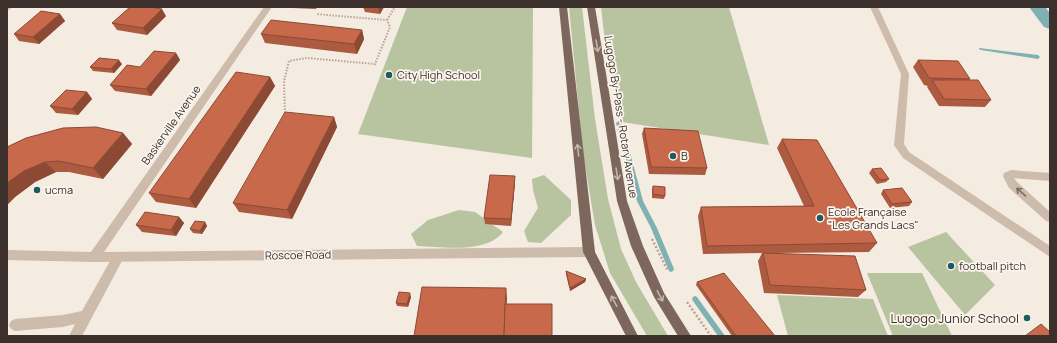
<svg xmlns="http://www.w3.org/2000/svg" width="1057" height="343" font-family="Manrope,sans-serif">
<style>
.green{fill:#b8c4a0}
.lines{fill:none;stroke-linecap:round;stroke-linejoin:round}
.stream{fill:#7fb0b2;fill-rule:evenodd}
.canal{fill:#7fb0b2;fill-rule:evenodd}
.path-far1{stroke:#b9a596;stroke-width:2;stroke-dasharray:1.5 1.5;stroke-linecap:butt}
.path{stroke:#b9a596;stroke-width:2.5;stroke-dasharray:2 2;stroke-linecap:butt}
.lane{fill:#cdbbac;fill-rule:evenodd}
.street{fill:#cdbbac;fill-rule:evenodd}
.primary{fill:#7d675c;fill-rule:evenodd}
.wall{fill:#ac5a40}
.shaded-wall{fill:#8c4a34}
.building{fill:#c8694b;stroke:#8c4a34}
.oneway{stroke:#c2b5ac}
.oneway2{stroke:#7d6f65}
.poi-dot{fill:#1f5a5e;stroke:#fbf5ee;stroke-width:1.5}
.labels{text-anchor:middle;stroke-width:3.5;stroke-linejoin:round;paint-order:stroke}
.poi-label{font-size:11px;fill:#3b302b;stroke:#fbf5ee;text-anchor:start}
.street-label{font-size:11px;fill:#3b302b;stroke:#fbf5ee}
.near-poi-label{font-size:13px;fill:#3b302b;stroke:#fbf5ee;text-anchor:end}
</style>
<rect width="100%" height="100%" fill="#f4ebe1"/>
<g class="green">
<polygon points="407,7 533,7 532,158 358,134"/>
<polygon points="569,7 582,7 595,119 608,199 621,249 636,282 668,336 647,336 610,273 595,225 583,153"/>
<polygon points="601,7 729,7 769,145 622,122 606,50"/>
<polygon points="544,175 571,200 571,215 541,243 528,242 524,231 538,208 533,190 532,179"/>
<path d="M 459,210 L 475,212 L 503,232 C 486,254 442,247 417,246 L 411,234 L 428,220 Z"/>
<polygon points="946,232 995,285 965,315 908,247"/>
<polygon points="867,273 922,273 952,336 893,336"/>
<polygon points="777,295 873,299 888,336 788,336"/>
</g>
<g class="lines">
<g class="stream">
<polygon points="979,48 1038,55 1040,57 1038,59 981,50 979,49"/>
<polygon points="619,121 622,123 643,201 657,228 674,269 673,271 671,272 669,271 651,228 637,201 616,123"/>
<polygon points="695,296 697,297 725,336 718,336 693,301 692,299 693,297"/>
</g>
<polygon class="canal" points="1029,7 1045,7 1050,13 1050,29 1044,27"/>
<g class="path-far1">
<polyline points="387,20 395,7"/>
<polyline points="285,116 284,81 289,61 307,58 375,64 390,27 387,20 316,14"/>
</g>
<g class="path">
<polyline points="652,239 668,271"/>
<polyline points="687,302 711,336"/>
</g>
<g class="lane">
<polygon points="870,7 878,7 909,74 904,144 909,152 1050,246 1050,257 903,158 894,145 901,74"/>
<polygon points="1011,170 1050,173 1050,181 1014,178 1017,182 1050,212 1050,222 1046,221 1009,188 1003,176 1004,173"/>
<polygon points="118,252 122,254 124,257 82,336 69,336 75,324 63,327 15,331 11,329 9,325 11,321 15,319 63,315 82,311 114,254"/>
</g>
<g class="street">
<polygon points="7,7 13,7 7,11"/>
<polygon points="264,7 272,7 104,252 589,247 593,249 595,252 593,255 589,257 94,262 7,260 7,250 91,252"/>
</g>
<g class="primary">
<polygon points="559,7 567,7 595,252 638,336 626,336 583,252"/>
<polygon points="587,7 595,7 627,201 643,246 664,293 691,336 678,336 654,297 631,246 617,201"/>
</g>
</g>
<g class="wall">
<polygon points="293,7 317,7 316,9 293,8"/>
<polygon points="363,7 384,7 380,14 365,12"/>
<polygon points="60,14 65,21 39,44 19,41 14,34"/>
<polygon points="166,16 147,35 117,30 112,23"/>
<polygon points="362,30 364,39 357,54 265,43 261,34"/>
<polygon points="176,53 180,60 151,96 115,91 110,85 140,67"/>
<polygon points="918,60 970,79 969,80 991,100 985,107 939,106 927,87 928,86 924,85 913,67"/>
<polygon points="122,64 114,73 93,71 90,67"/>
<polygon points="270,77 275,86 196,208 156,202 149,193"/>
<polygon points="87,92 92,99 78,115 56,113 50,106"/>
<polygon points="334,117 337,127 292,219 239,212 233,203"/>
<polygon points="644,128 707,168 705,175 649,174 642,134"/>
<polygon points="123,133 132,144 103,179 69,172 56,172 35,182 15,197 7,205 7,147"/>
<polygon points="782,139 877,243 869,252 775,253 866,290 858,297 764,293 758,261 762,253 703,254 698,216 701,207 804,206 777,148"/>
<polygon points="872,169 889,179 886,182 877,184 869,173"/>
<polygon points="515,182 511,226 485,224 484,218"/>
<polygon points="653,186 665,196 664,199 652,198 652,189"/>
<polygon points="883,190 912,202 909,206 890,208 881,194"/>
<polygon points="179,217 184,223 176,236 142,232 136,225"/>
<polygon points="205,222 207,226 202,234 193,233 190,229"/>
<polygon points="566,271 586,279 585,282 570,291 566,274"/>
<polygon points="697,282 775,336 732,336 696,285"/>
<polygon points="411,297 408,307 397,306 396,303"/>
</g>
<g class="shaded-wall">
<polygon points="378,7 384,7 380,14"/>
<polygon points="162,9 166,16 147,35 143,28"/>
<polygon points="60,14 65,21 39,44 33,37"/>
<polygon points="362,30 364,39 357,54 354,44"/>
<polygon points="176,53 180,60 151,96 146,89"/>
<polygon points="119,60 122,64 114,73 111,69"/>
<polygon points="270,77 275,86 196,208 189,199"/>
<polygon points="87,92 92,99 78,115 72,109"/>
<polygon points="334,117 337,127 292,219 287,210"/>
<polygon points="123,133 132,144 103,179 93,168"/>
<polygon points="45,162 56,172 35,182 15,197 7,205 7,183 24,171"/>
<polygon points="515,176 515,182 511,226 511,219"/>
<polygon points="179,217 184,223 176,236 171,230"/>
<polygon points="205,222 207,226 202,234 200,231"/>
<polygon points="586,279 585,282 570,291 570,288"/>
<polygon points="506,288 507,298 505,336 504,336"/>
<polygon points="410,293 411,297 408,307 407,304"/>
</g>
<g class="building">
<polygon points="130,7 151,7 162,9 143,28 112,23"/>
<polygon points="41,11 60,14 33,37 14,34"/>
<polygon points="271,20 362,30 354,44 261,34"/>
<polygon points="154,51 176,53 146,89 110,85 127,65 140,67"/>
<polygon points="99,58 119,60 111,69 90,67"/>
<polygon points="918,60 958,61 970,79 929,78"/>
<polygon points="236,72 270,77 189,199 149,193"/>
<polygon points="932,80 978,80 991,100 944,99"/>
<polygon points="66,90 87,92 72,109 50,106"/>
<polygon points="285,112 334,117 287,210 233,203"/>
<polygon points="96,127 123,133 93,168 59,161 45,162 24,171 7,183 7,147 26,138 63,128"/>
<polygon points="644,128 698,131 707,168 651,167"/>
<polygon points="782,139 817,140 877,243 707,246 701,207 814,206"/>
<polygon points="881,168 889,179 880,180 872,169"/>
<polygon points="490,175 515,176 511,219 484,218"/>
<polygon points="653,186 665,187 665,196 653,194"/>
<polygon points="902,188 912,202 892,204 883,190"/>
<polygon points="145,212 179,217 171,230 136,225"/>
<polygon points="195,221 205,222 200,231 190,229"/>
<polygon points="763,253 855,256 866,290 770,285"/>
<polygon points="566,271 586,279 570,288"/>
<polygon points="724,273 775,336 736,336 697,282"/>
<polygon points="422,287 506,288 504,336 414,336"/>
<polygon points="399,292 410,293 407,304 396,303"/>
<polygon points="505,304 552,304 552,336 504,336"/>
<polygon points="1041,324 1050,332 1050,336 1025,336"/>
</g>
<defs><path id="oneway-shaft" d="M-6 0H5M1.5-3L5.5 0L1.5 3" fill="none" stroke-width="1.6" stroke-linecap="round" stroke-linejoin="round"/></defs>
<g class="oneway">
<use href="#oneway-shaft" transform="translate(597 46) rotate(81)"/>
<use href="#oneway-shaft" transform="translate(578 150) rotate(-96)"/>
<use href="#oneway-shaft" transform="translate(617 174) rotate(81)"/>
<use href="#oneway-shaft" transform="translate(660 296) rotate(62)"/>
<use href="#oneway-shaft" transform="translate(614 301) rotate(-118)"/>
</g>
<use class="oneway2" href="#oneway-shaft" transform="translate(1021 192) rotate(-139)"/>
<g class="poi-dot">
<circle cx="389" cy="75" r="4"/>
<circle cx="673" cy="156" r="4"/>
<circle cx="37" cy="190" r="4"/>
<circle cx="820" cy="218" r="4"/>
<circle cx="951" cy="266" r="4"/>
<circle cx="1027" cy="318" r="4"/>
</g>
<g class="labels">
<g class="poi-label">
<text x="397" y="79">City High School</text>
<text x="681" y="160">B</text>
<text x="45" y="194">ucma</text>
<text x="828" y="216">Ecole Française<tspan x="828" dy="13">"Les Grands Lacs"</tspan></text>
<text x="959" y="270">football pitch</text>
</g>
<g class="street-label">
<text transform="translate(621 117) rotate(81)" y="4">Lugogo By-Pass - Rotary Avenue</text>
<text transform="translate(171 125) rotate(-55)" y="4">Baskerville Avenue</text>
<text transform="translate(298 255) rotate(-1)" y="4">Roscoe Road</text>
</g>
<g class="near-poi-label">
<text x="1019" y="323">Lugogo Junior School</text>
</g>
</g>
<rect width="1057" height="343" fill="none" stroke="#3b302b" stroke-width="16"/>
</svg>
